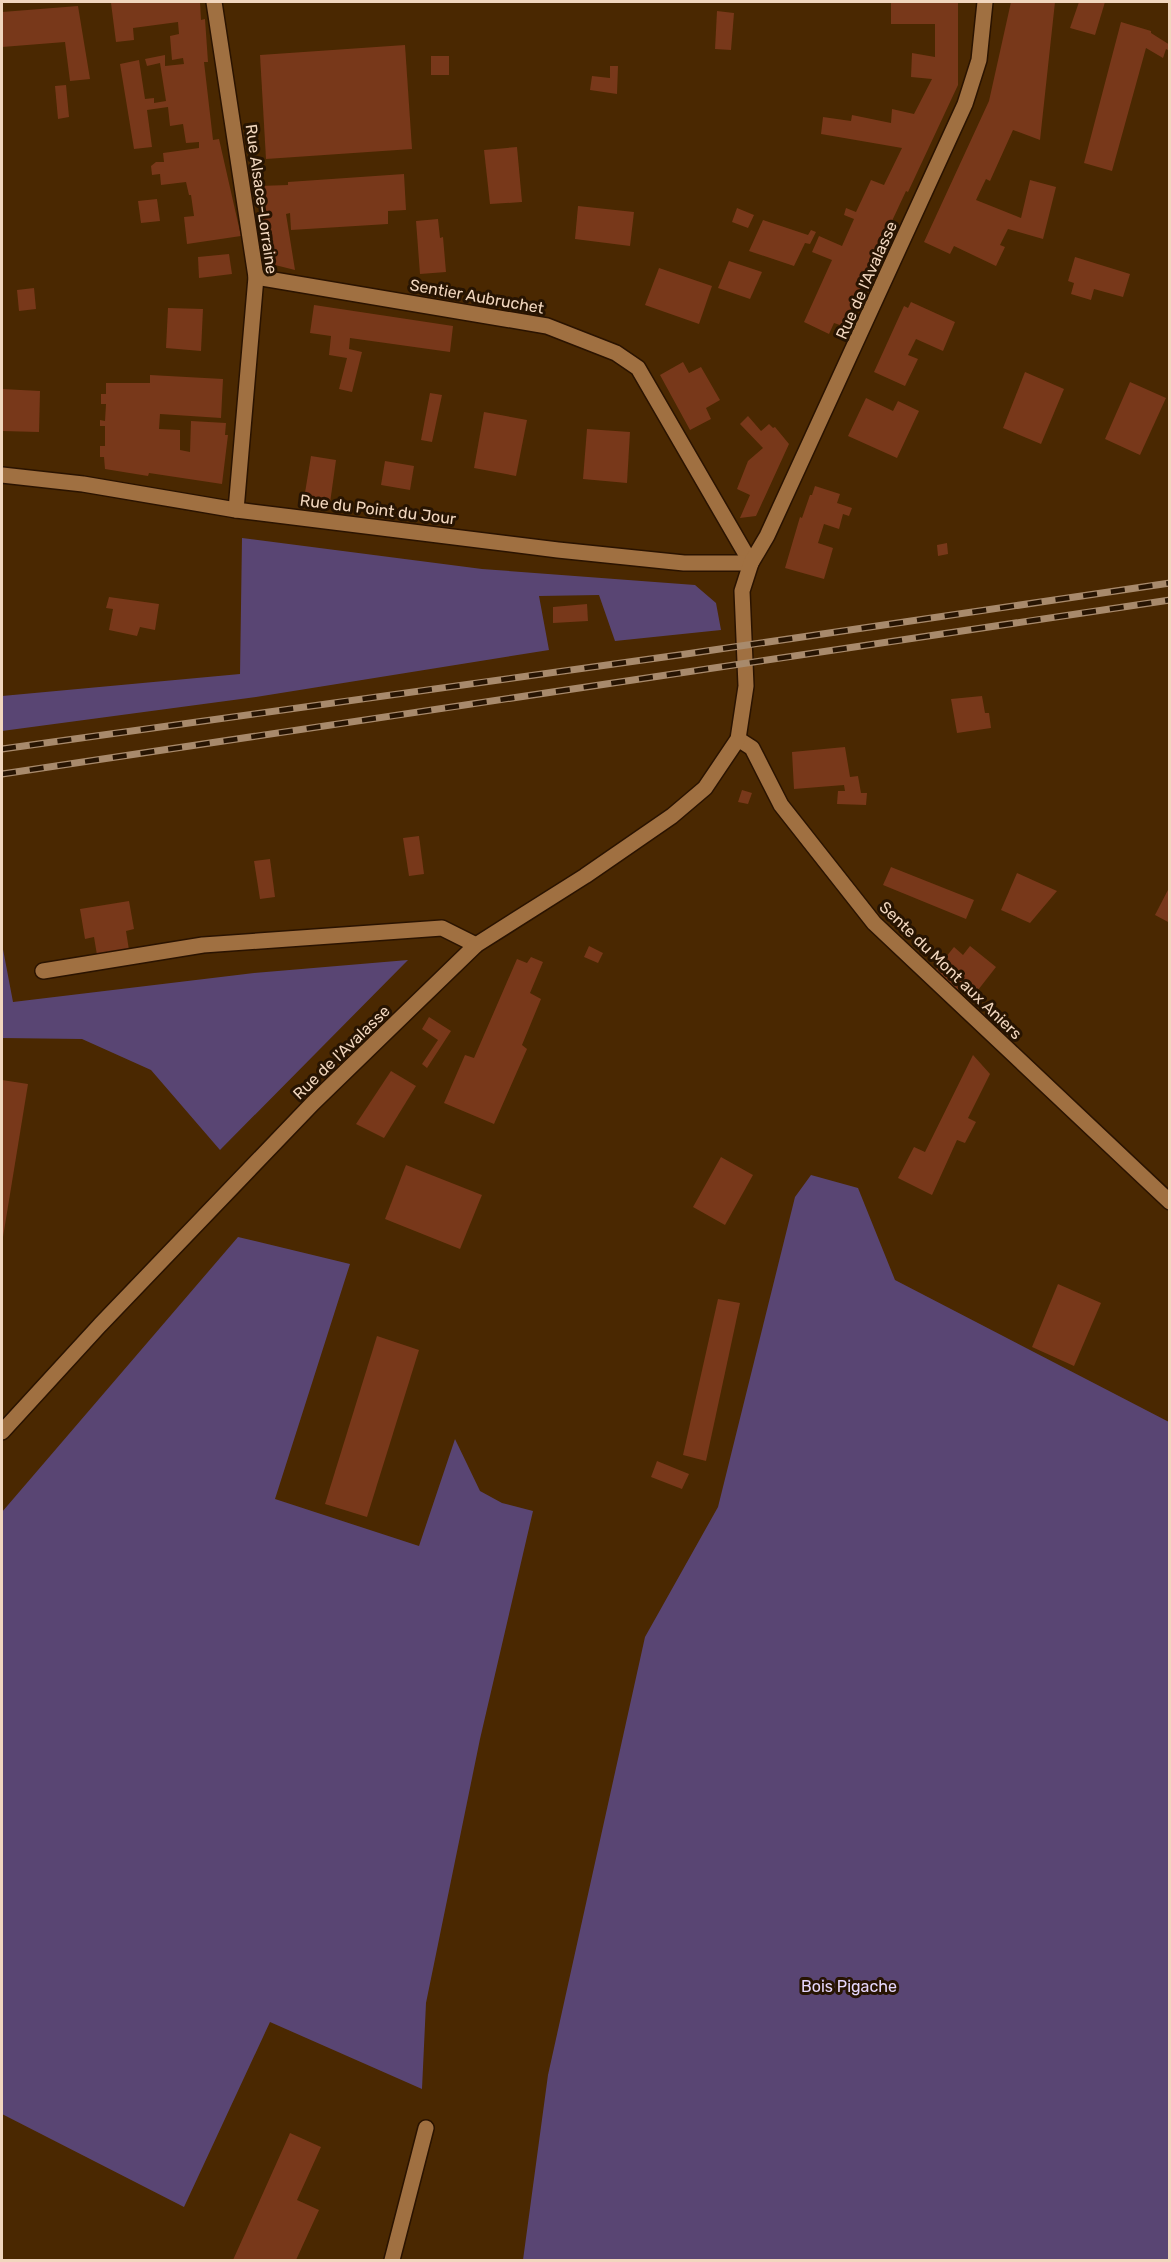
<svg xmlns="http://www.w3.org/2000/svg" width="1171" height="2262" font-family="Rubik,sans-serif">
<style>
.green{fill:#594573}
.building{fill:#78381a}
.lines{fill:none;stroke-linecap:round;stroke-linejoin:round}
.minor-casing{stroke:#2a1300;stroke-width:18}
.tertiary-casing{stroke:#2a1300;stroke-width:18}
.secondary-casing{stroke:#2a1300;stroke-width:18}
.minor{stroke:#a07041;stroke-width:15}
.tertiary{stroke:#a07041;stroke-width:15}
.secondary{stroke:#a07041;stroke-width:15}
.rail-casing{stroke:#a88a6c;stroke-width:7}
.rail{stroke:#271402;stroke-width:4.5;stroke-dasharray:14;stroke-linecap:butt}
.labels{text-anchor:middle;stroke-width:6;stroke-linejoin:round;paint-order:stroke}
.street-label{font-size:16px;fill:#f1d6be;stroke:#271402}
.park-label{font-size:16px;fill:#e6d7fc;stroke:#271402}
</style>
<rect width="100%" height="100%" fill="#4a2801"/>
<g class="green">
<polygon points="242,538 482,569 695,585 716,603 721,630 615,641 599,595 539,596 549,650 256,697 2,731 2,696 240,674"/>
<polygon points="2,944 13,1002 254,973 408,960 220,1150 151,1070 82,1039 2,1038"/>
<polygon points="811,1175 858,1188 895,1280 1169,1422 1169,2260 523,2260 548,2075 645,1637 718,1507 795,1197"/>
<polygon points="238,1237 350,1264 275,1499 419,1546 455,1439 480,1491 502,1503 533,1511 480,1739 426,2003 422,2089 270,2022 184,2207 2,2114 2,1512"/>
</g>
<g class="building">
<polygon points="121,2 200,2 201,20 205,19 208,62 204,62 213,140 219,139 241,236 187,244 184,217 194,216 191,195 189,195 186,182 161,185 160,174 152,175 151,166 156,162 164,162 163,153 199,148 199,142 186,143 183,124 170,126 168,107 147,110 152,147 134,149 120,64 139,60 145,99 154,98 154,103 166,101 160,63 147,66 145,59 165,55 165,66 184,64 183,58 172,60 170,36 179,34 178,22 133,28 134,40 116,42 111,3"/>
<polygon points="917,2 958,2 958,85 908,192 906,191 843,326 834,323 829,334 804,322 832,260 812,252 819,236 842,246 854,219 844,215 846,208 856,212 871,180 884,185 902,148 821,134 823,117 851,121 852,115 891,123 892,109 914,114 932,79 911,77 912,53 935,57 935,24 891,24 891,3 917,3"/>
<polygon points="1011,2 1055,2 1040,140 1013,130 990,181 986,179 976,200 1021,218 1030,180 1056,187 1043,239 1008,229 1000,245 1005,247 996,266 954,246 950,254 924,242 989,101"/>
<polygon points="1079,2 1105,2 1095,35 1070,28"/>
<polygon points="78,6 90,79 70,81 65,42 2,47 2,12"/>
<polygon points="717,11 734,13 731,50 715,49"/>
<polygon points="1121,22 1151,31 1151,33 1170,45 1170,51 1166,49 1163,58 1146,48 1112,171 1084,163"/>
<polygon points="405,45 412,149 266,159 260,55"/>
<rect x="431" y="56" width="18" height="19"/>
<polygon points="610,66 618,66 617,94 590,90 592,76 610,78"/>
<polygon points="66,85 69,117 58,119 55,86"/>
<polygon points="517,147 522,202 490,204 484,150"/>
<polygon points="404,174 406,210 388,211 388,224 291,230 290,213 286,214 295,270 271,264 264,256 257,218 262,217 259,186 288,185 288,182"/>
<polygon points="157,199 160,221 141,223 138,201"/>
<polygon points="578,206 634,212 630,246 575,239"/>
<polygon points="737,208 754,215 748,228 732,222"/>
<polygon points="438,219 440,238 443,237 446,272 420,274 416,221"/>
<polygon points="763,220 808,235 811,230 816,232 810,244 805,243 794,266 749,251"/>
<polygon points="229,254 232,274 199,278 198,257"/>
<polygon points="1075,257 1130,274 1123,297 1094,289 1091,300 1071,294 1074,283 1068,281"/>
<polygon points="729,261 762,272 750,299 718,288"/>
<polygon points="659,268 712,286 699,324 645,305"/>
<polygon points="34,288 36,309 19,311 17,290"/>
<polygon points="911,302 955,322 943,351 916,339 908,355 918,359 905,386 874,372 904,306 908,308"/>
<polygon points="314,305 453,326 450,352 350,338 349,349 362,352 352,392 339,389 347,358 329,355 331,336 310,333"/>
<polygon points="168,308 203,309 201,351 166,348"/>
<polygon points="683,362 689,373 701,367 720,400 706,408 711,419 690,430 660,375"/>
<polygon points="1025,372 1064,389 1041,444 1003,428"/>
<polygon points="150,375 223,379 221,418 160,414 159,429 180,430 180,450 190,452 191,421 226,423 225,435 228,435 222,484 149,473 148,476 105,469 104,457 100,457 100,446 105,446 105,426 100,426 100,420 105,421 106,404 101,404 101,394 106,394 106,383 150,383"/>
<polygon points="1130,382 1166,398 1140,455 1105,439"/>
<polygon points="2,389 40,391 39,432 2,431"/>
<polygon points="430,393 442,395 432,442 421,440"/>
<polygon points="866,398 893,411 898,401 919,411 897,458 848,436"/>
<polygon points="484,412 527,420 516,476 474,468"/>
<polygon points="748,416 761,431 769,424 773,428 775,427 789,444 756,516 740,518 750,495 737,489 748,461 763,448 740,424"/>
<polygon points="587,429 630,432 627,483 583,479"/>
<polygon points="311,456 336,460 330,503 304,499"/>
<polygon points="385,461 414,466 410,490 381,485"/>
<polygon points="815,486 840,494 837,503 852,508 849,516 843,514 839,529 824,524 818,543 833,548 824,579 785,568 800,517 802,518 810,495 812,495"/>
<polygon points="947,543 948,554 938,556 937,545"/>
<polygon points="109,597 159,604 155,630 140,627 137,636 109,630 113,609 106,608"/>
<polygon points="587,604 588,621 553,623 553,607"/>
<polygon points="982,696 985,713 989,713 991,728 957,733 951,699"/>
<polygon points="845,747 850,777 858,776 861,793 867,793 866,805 837,804 838,791 845,791 844,785 794,789 792,752"/>
<polygon points="742,790 752,793 748,804 738,802"/>
<polygon points="419,836 424,874 409,876 403,838"/>
<polygon points="270,859 275,897 260,899 254,861"/>
<polygon points="891,867 974,900 966,919 883,885"/>
<polygon points="1017,873 1057,891 1030,923 1001,910"/>
<polygon points="1170,886 1170,923 1155,915"/>
<polygon points="129,901 134,929 126,931 129,950 97,955 94,937 85,939 80,909"/>
<polygon points="589,946 603,953 598,963 584,957"/>
<polygon points="970,946 996,967 971,999 934,972 954,947 963,955"/>
<polygon points="531,957 543,962 530,993 541,999 522,1045 527,1049 494,1124 444,1103 465,1055 474,1058 517,959 527,963"/>
<polygon points="429,1017 451,1031 427,1068 422,1064 438,1040 422,1029"/>
<polygon points="973,1055 990,1074 968,1118 976,1122 965,1143 957,1140 932,1195 898,1178 914,1147 925,1152"/>
<polygon points="391,1071 416,1086 384,1138 356,1124"/>
<polygon points="2,1080 28,1084 3,1237 2,1237"/>
<polygon points="721,1157 753,1175 725,1225 693,1207"/>
<polygon points="406,1165 482,1195 460,1249 385,1219"/>
<polygon points="1058,1284 1101,1303 1074,1366 1032,1347"/>
<polygon points="718,1299 740,1303 706,1461 683,1455"/>
<polygon points="377,1336 419,1350 367,1517 325,1504"/>
<polygon points="657,1461 689,1474 682,1489 651,1477"/>
<polygon points="290,2133 321,2147 297,2200 319,2210 296,2260 233,2260"/>
</g>
<g class="lines">
<defs>
<g id="minor">
<polyline points="256,277 547,326 616,353 638,368 751,563"/>
<polyline points="738,739 752,748 781,805 874,923 1170,1202"/>
<polyline points="43,971 203,945 442,928 476,945"/>
<polyline points="392,2260 426,2128"/>
</g>
<polyline id="tertiary" points="2,475 83,484 236,510"/>
<g id="secondary">
<polyline points="214,2 256,277 236,510 558,550 684,563 751,563"/>
<polyline points="2,1432 100,1325 313,1103 476,945 585,876 672,816 705,788 738,739 746,686 742,591 751,563 767,536 965,104 979,60 985,2"/>
</g>
</defs>
<use href="#minor" class="minor-casing"/>
<use href="#tertiary" class="tertiary-casing"/>
<use href="#secondary" class="secondary-casing"/>
<use href="#minor" class="minor"/>
<use href="#tertiary" class="tertiary"/>
<use href="#secondary" class="secondary"/>
<defs>
<g id="rail">
<polyline points="2,749 686,654 1170,583"/>
<polyline points="2,774 1170,600"/>
</g>
</defs>
<use href="#rail" class="rail-casing"/>
<use href="#rail" class="rail"/>
</g>
<g class="labels">
<g class="street-label">
<text transform="translate(262 199) rotate(82)" y="6">Rue Alsace-Lorraine</text>
<text transform="translate(866 280) rotate(-66)" y="6">Rue de l'Avalasse</text>
<text transform="translate(477 296) rotate(10)" y="6">Sentier Aubruchet</text>
<text transform="translate(378 509) rotate(7)" y="6">Rue du Point du Jour</text>
<text transform="translate(951 970) rotate(44)" y="6">Sente du Mont aux Aniers</text>
<text transform="translate(341 1052) rotate(-44)" y="6">Rue de l'Avalasse</text>
</g>
<g class="park-label">
<text x="849" y="1992">Bois Pigache</text>
</g>
</g>
<rect width="1171" height="2262" fill="none" stroke="#f1d6be" stroke-width="6"/>
</svg>
